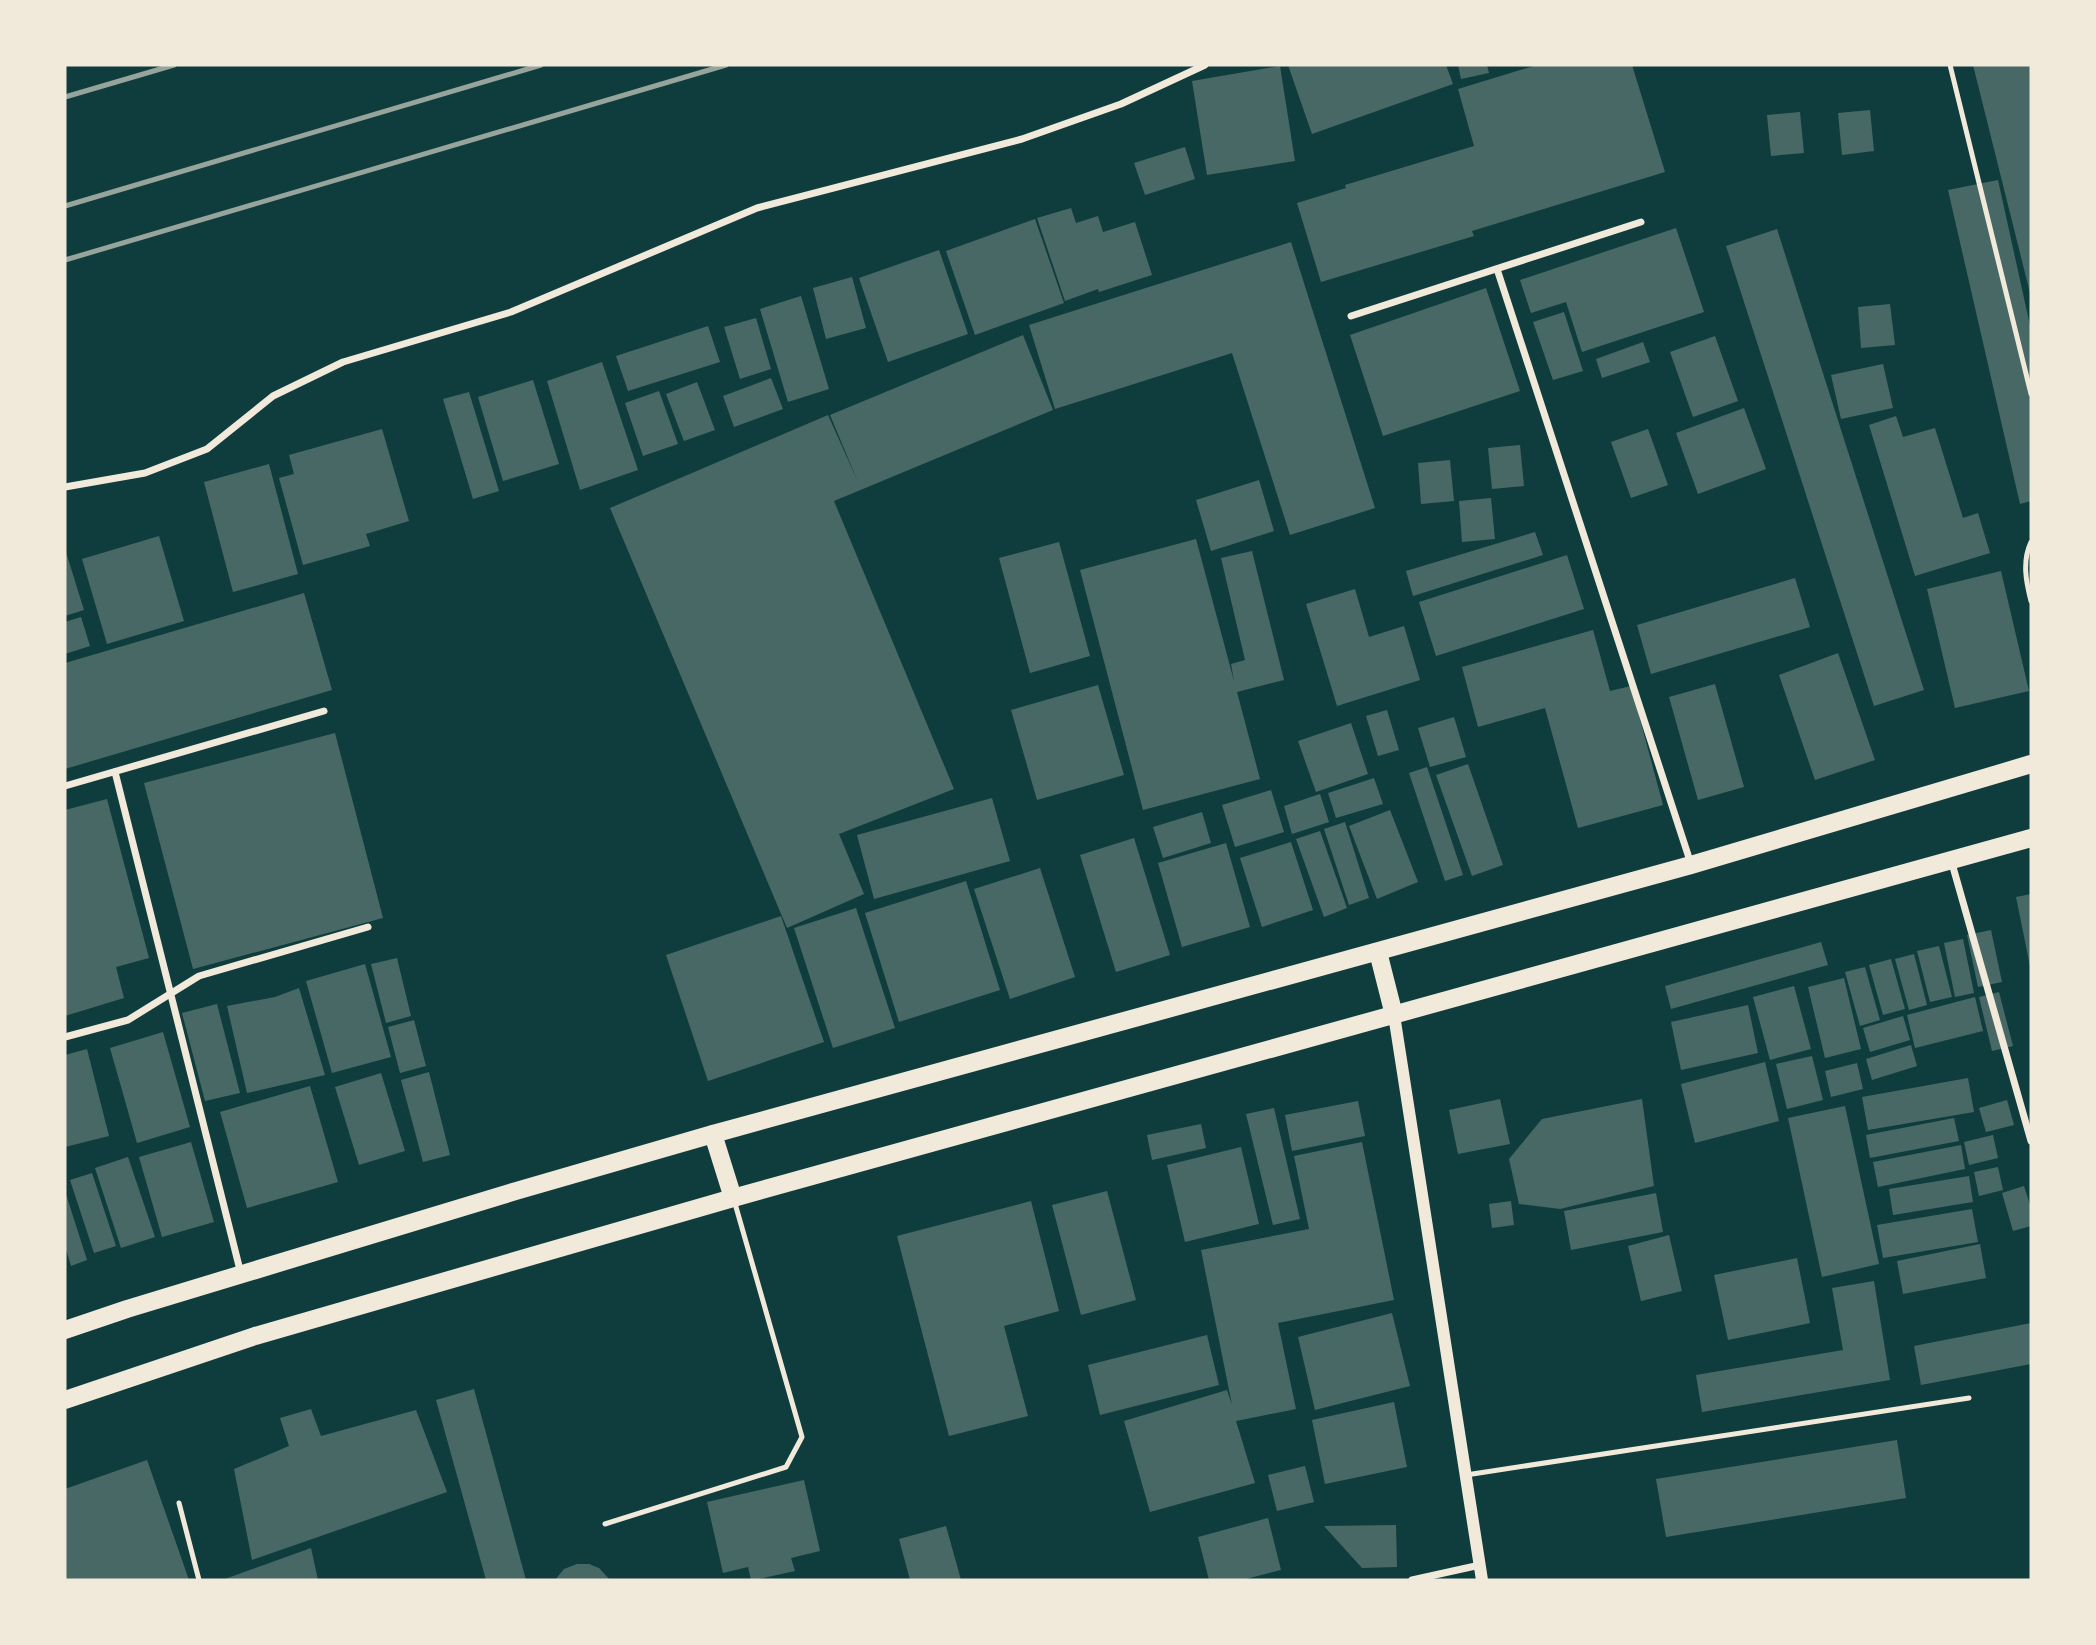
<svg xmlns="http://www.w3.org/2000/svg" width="2096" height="1645" font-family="'Exo 2',sans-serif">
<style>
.building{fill:#486865}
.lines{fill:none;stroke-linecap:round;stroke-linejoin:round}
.service{stroke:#f1e9da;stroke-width:5}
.minor{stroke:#f1e9da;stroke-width:7}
.tertiary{stroke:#f1e9da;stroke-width:12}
.primary{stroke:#f1e9da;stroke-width:18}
.rail{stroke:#97a49c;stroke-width:5}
</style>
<rect width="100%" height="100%" fill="#0f3d3e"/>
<g class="building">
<polygon points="1288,65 1446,65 1453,84 1312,134"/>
<polygon points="1458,65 1487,65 1489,73 1461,79"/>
<polygon points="1537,65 1632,65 1665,172 1472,231 1474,236 1321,282 1297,203 1346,188 1345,185 1474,146 1458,89"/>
<polygon points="1973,65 2030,65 2031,71 2031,297"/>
<polygon points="1280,66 1295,161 1207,175 1192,81"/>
<polygon points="1870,110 1874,151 1842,155 1838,113"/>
<polygon points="1800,112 1804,153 1771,156 1767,115"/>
<polygon points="1185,147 1195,179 1145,195 1134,163"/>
<polygon points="1998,180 2031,330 2031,501 2020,504 1948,190"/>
<polygon points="1071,208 1076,223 1098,216 1103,232 1135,222 1152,275 1099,292 1098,289 1065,301 1037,218"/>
<polygon points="1035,219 1064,303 975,335 946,251"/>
<polygon points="1676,228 1704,312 1582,352 1566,302 1531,313 1520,280"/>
<polygon points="1777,229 1924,690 1874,706 1726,246"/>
<polygon points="1291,242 1375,508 1290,535 1232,353 1055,409 1029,325"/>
<polygon points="939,250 968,334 888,362 859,278"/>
<polygon points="852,277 866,328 826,339 813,288"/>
<polygon points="1486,288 1520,391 1383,436 1350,335"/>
<polygon points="801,296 829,389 788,402 760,309"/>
<polygon points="1890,304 1895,345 1861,348 1858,307"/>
<polygon points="1564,312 1583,371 1553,380 1533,322"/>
<polygon points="756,318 771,369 740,379 724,327"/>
<polygon points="708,326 720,362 628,391 616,356"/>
<polygon points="1023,335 1053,410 834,501 954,789 839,834 864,894 787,928 610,508 828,415 858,482 830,415"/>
<polygon points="1715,336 1738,401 1693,417 1670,352"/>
<polygon points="1643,342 1650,362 1602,378 1596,359"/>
<polygon points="602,362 638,470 580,490 547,381"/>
<polygon points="1883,364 1893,408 1841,419 1831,375"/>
<polygon points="771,378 783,409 734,427 723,396"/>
<polygon points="533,380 559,464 503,481 478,397"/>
<polygon points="697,382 715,430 684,441 666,394"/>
<polygon points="659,391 678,444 643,456 625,403"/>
<polygon points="469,392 499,491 473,499 443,399"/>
<polygon points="1744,408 1766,469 1698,494 1676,433"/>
<polygon points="1896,416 1903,437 1935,428 1963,518 1978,513 1990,553 1915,576 1869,425"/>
<polygon points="382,429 409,521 366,534 370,546 303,565 279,478 294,474 289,455"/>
<polygon points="1648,429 1668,485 1631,498 1611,442"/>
<polygon points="1520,445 1524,486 1492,489 1488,448"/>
<polygon points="1450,460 1454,501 1421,504 1418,463"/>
<polygon points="269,464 298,574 233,592 204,482"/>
<polygon points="1259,480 1274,531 1211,551 1196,500"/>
<polygon points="1491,498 1495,539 1462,542 1459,501"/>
<polygon points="1535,532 1543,555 1413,596 1406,571"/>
<polygon points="159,536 184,621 107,644 82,559"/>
<polygon points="1196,539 1234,681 1231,664 1245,660 1221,558 1252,551 1284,680 1237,692 1260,779 1143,810 1080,570"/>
<polygon points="1059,542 1090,656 1030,673 999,558"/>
<polygon points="65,549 84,610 65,616"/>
<polygon points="1567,555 1584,609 1436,656 1419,602"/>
<polygon points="2001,571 2029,691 1955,708 1927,589"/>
<polygon points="1795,578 1810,627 1651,674 1637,625"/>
<polygon points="1355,589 1369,637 1404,626 1420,680 1337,706 1306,604"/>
<polygon points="304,593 332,690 65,769 65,663"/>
<polygon points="81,617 90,646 65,654 65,622"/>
<polygon points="1593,630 1610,691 1631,686 1663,805 1578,828 1545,708 1478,727 1462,667"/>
<polygon points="1838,653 1875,760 1815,780 1779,675"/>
<polygon points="1715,684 1744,787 1698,800 1669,697"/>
<polygon points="1098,685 1124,775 1037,800 1011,710"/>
<polygon points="1387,710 1399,750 1378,756 1366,716"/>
<polygon points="1454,717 1466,757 1430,767 1418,728"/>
<polygon points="1351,723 1368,774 1316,792 1298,741"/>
<polygon points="335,733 383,918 193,969 144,783"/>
<polygon points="1468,764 1503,865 1472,876 1436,775"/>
<polygon points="1427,767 1463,875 1445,881 1409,773"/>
<polygon points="1374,778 1383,804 1336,818 1328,793"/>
<polygon points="1271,790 1284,832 1235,847 1222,805"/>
<polygon points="1320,794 1329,822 1292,834 1284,806"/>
<polygon points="992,798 1010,861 874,899 857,835"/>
<polygon points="107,799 149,958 116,967 124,998 65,1016 65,810"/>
<polygon points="1390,810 1418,882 1377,899 1349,826"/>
<polygon points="1202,812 1211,843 1163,858 1153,827"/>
<polygon points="1345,822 1369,898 1349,905 1324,829"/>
<polygon points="1320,831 1347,908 1324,917 1296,839"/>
<polygon points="1134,838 1170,955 1116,972 1080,855"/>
<polygon points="1291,842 1313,910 1262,927 1240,858"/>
<polygon points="1226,843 1250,927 1182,947 1158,863"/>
<polygon points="1040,868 1075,977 1010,999 974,889"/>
<polygon points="966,881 1000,990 899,1022 865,913"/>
<polygon points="2031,894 2031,966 2030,966 2016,897"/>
<polygon points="856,908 895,1028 833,1048 794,928"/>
<polygon points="781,916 824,1042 708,1081 666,955"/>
<polygon points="1991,930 2002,982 1978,987 1967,935"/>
<polygon points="1963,939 1974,993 1955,997 1944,943"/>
<polygon points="1821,942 1828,965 1671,1009 1665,986"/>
<polygon points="1939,946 1952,997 1930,1002 1917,951"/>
<polygon points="1914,954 1927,1005 1909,1010 1895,959"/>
<polygon points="397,958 411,1016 386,1023 371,964"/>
<polygon points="1891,959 1905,1009 1883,1015 1869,965"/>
<polygon points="365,964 391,1057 332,1073 306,981"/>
<polygon points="1865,967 1880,1020 1860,1026 1845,972"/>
<polygon points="1844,978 1861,1049 1825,1058 1808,987"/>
<polygon points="1794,986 1811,1049 1770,1060 1753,997"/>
<polygon points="299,988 325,1075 247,1093 227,1006 275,997"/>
<polygon points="1999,992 2013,1046 1992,1051 1979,997"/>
<polygon points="1975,997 1983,1031 1915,1048 1907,1015"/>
<polygon points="217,1004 240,1093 205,1101 182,1013"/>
<polygon points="1748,1005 1758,1053 1681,1070 1671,1022"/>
<polygon points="1903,1016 1910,1040 1870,1052 1863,1028"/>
<polygon points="414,1020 426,1066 400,1073 388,1027"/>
<polygon points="163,1032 190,1127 137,1143 110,1048"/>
<polygon points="1911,1045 1917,1066 1872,1080 1866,1059"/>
<polygon points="87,1049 109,1136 65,1147 65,1055"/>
<polygon points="1812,1056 1823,1100 1787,1109 1776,1064"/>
<polygon points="1765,1062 1779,1121 1695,1143 1681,1084"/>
<polygon points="1857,1063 1863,1089 1831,1097 1825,1071"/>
<polygon points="429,1072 450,1155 423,1162 401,1080"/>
<polygon points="381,1073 405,1151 359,1165 335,1087"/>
<polygon points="1968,1078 1974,1112 1868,1130 1862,1097"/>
<polygon points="310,1086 338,1182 247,1208 220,1112"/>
<polygon points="1500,1099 1510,1144 1458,1154 1449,1110"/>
<polygon points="1642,1099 1654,1186 1560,1209 1519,1204 1509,1159 1542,1119"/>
<polygon points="2007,1100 2014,1125 1986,1132 1979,1108"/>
<polygon points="1358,1101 1365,1136 1292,1151 1285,1115"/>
<polygon points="1845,1106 1879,1264 1822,1277 1788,1118"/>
<polygon points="1274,1108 1300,1219 1273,1225 1246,1114"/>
<polygon points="1954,1118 1959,1141 1870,1158 1866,1135"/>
<polygon points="1201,1124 1206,1148 1152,1160 1147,1135"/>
<polygon points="1993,1135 1998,1158 1969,1165 1964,1142"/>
<polygon points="191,1142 214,1222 162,1237 139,1157"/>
<polygon points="1362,1142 1394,1300 1278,1323 1296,1409 1236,1421 1255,1483 1150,1512 1124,1421 1227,1390 1232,1405 1201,1250 1309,1229 1294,1156"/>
<polygon points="1961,1145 1965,1169 1878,1187 1873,1162"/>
<polygon points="1241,1147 1259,1224 1185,1242 1167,1165"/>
<polygon points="128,1157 155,1237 121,1248 95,1168"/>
<polygon points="1998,1167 2003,1190 1979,1196 1974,1172"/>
<polygon points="92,1173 116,1246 94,1253 70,1180"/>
<polygon points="1969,1176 1973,1202 1893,1215 1889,1189"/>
<polygon points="2024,1186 2031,1208 2031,1226 2013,1231 2002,1193"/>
<polygon points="65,1191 87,1260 71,1266 65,1246"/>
<polygon points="1107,1191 1136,1300 1081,1315 1052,1205"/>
<polygon points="1656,1193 1663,1232 1571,1250 1564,1211"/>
<polygon points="1031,1201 1059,1311 1004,1326 1028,1416 949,1436 897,1236"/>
<polygon points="1511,1201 1514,1225 1492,1228 1489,1204"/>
<polygon points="1972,1209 1978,1242 1883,1258 1877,1225"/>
<polygon points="1669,1235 1682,1291 1641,1301 1628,1246"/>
<polygon points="1980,1244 1986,1278 1903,1294 1897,1261"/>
<polygon points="1797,1258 1810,1323 1728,1340 1714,1275"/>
<polygon points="1874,1281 1890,1380 1702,1412 1696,1375 1843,1350 1832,1288"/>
<polygon points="1392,1313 1410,1386 1315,1410 1298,1337"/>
<polygon points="2031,1323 2031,1364 1921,1385 1914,1346"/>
<polygon points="1207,1335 1219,1385 1100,1415 1088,1365"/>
<polygon points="474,1389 526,1580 486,1580 436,1400"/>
<polygon points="1394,1402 1407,1467 1325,1484 1312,1420"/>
<polygon points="311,1409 321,1436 416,1410 447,1492 252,1560 234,1469 289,1446 280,1418"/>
<polygon points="1897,1440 1906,1498 1666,1537 1656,1479"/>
<polygon points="147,1460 189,1580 65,1580 65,1489"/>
<polygon points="1305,1466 1314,1502 1277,1511 1268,1475"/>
<polygon points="804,1480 820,1551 791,1558 795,1571 754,1580 751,1580 748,1567 723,1573 707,1502"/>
<polygon points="1268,1518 1281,1570 1242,1580 1209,1580 1198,1537"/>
<polygon points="1396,1525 1397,1567 1362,1568 1324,1526"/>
<polygon points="946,1526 961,1580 910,1580 899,1539"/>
<polygon points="311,1548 318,1580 222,1580"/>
<polygon points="577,1564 589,1564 599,1568 610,1580 555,1580 564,1569"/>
</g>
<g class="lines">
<g class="service">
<polyline points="1950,65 2031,394"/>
<path d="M 2031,542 C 2022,561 2026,582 2031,601"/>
<polyline points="1466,1475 1969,1398"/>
<polyline points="179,1503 199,1580"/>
<polyline points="605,1524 786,1467 802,1437 734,1200"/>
</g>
<g class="minor">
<polyline points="1497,269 1691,864"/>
<polyline points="1351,316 1641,222"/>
<polyline points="65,487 145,473 207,449 273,396 343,362 511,312 757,208 1022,139 1121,104 1205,65"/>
<polyline points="115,772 241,1274"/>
<polyline points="65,786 324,711"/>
<polyline points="1951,860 2031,1141"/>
<polyline points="65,1037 128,1020 199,976 368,927"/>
<polyline points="1412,1580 1480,1565"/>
</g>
<polyline class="tertiary" points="1394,1015 1482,1580"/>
<g class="primary">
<polyline points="1378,952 1394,1015"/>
<polyline points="713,1134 733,1198"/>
<polyline points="65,1330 127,1309 516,1191 713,1134 1691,865 2031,764"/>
<polyline points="65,1400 255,1336 733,1198 2031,838"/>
</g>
<g class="rail">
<polyline points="65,97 174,65"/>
<polyline points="65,206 541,65"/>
<polyline points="65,260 726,65"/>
</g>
</g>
<rect width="2096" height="1645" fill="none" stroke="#f1e9da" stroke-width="133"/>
</svg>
